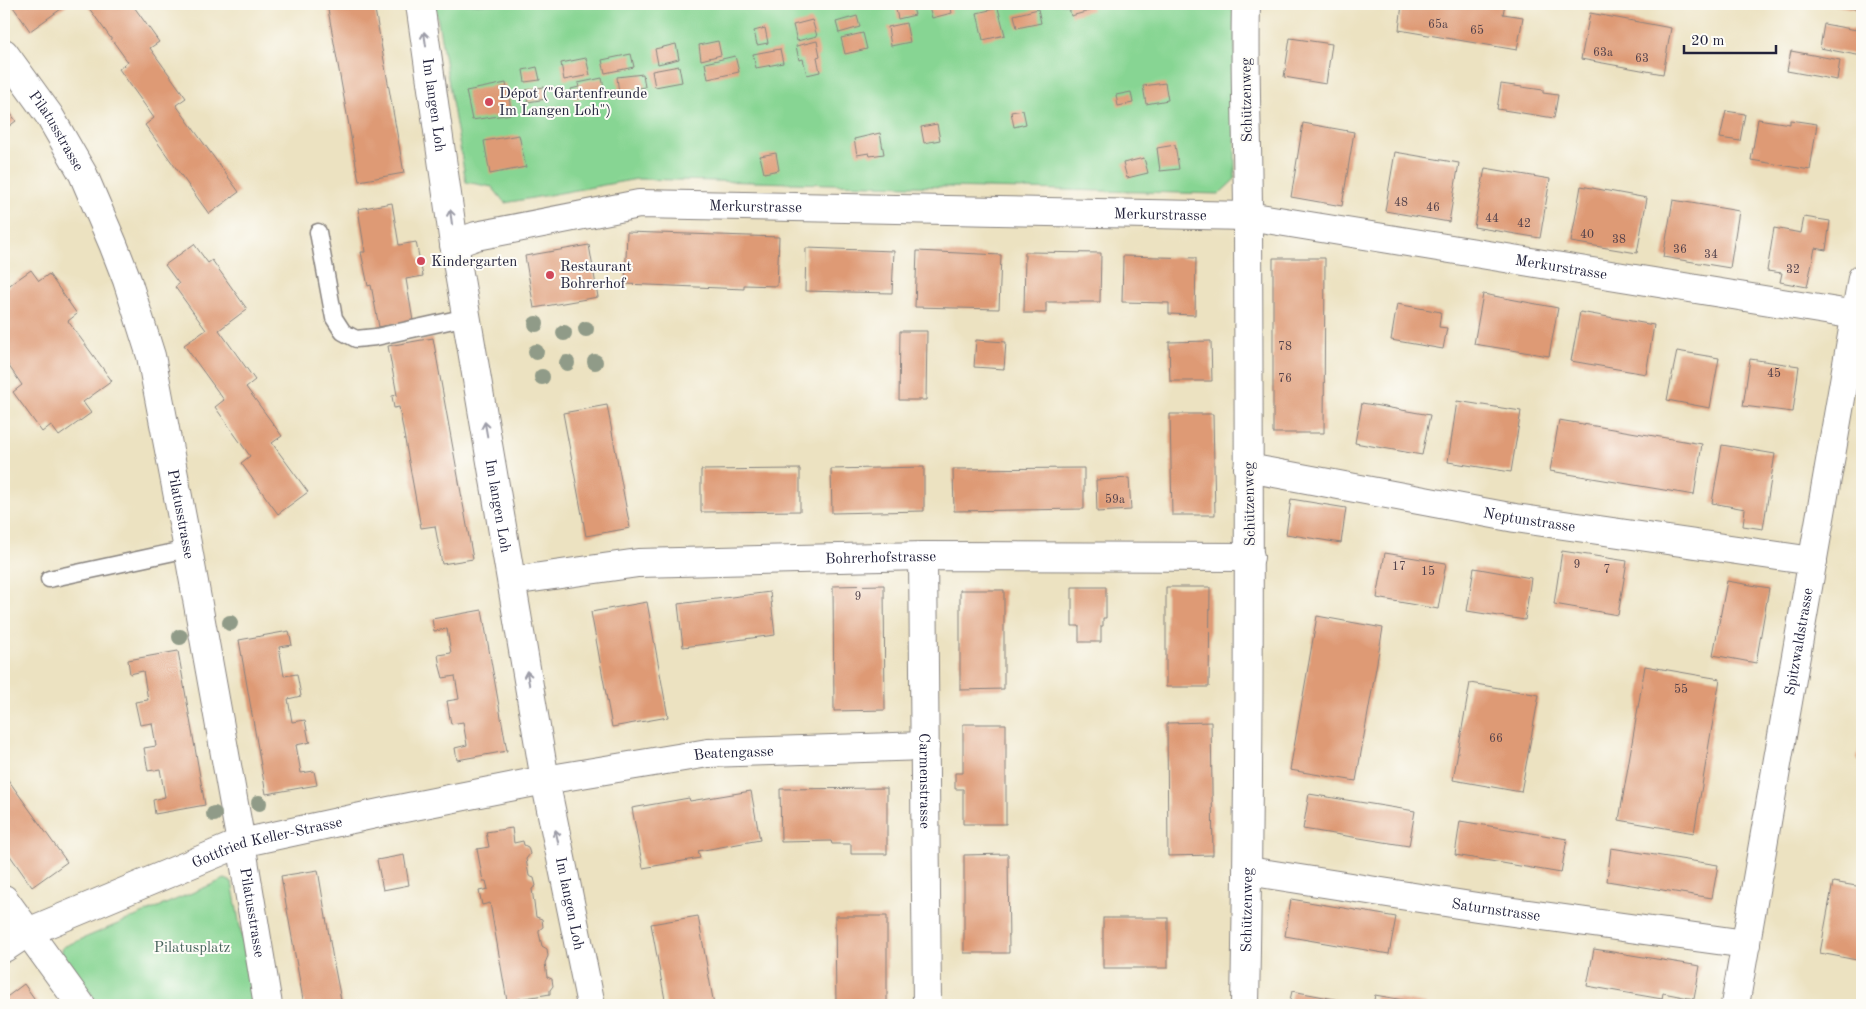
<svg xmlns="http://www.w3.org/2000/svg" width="1866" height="1009" font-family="'Old Standard TT',serif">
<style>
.green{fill:#87d593;stroke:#547c67}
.building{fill:#de9a75}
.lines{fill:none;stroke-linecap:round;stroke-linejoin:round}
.service-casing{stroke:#87827e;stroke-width:19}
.minor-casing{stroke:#87827e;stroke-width:30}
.tertiary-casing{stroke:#87827e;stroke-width:30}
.service{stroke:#fff;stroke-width:16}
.minor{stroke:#fff;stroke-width:28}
.tertiary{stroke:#fff;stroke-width:28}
.tree{fill:#909b88}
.oneway{stroke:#9c9ca7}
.poi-dot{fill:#d1495b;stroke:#fdfcf7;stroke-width:2}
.labels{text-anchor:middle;stroke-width:4;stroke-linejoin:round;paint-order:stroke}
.number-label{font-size:12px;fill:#51404a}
.poi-label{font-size:15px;fill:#22223b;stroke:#fdfcf7;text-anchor:start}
.street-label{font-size:15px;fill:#22223b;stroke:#fdfcf7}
.park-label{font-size:15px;fill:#45615a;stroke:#fdfcf7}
</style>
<rect width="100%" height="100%" fill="#fdfcf7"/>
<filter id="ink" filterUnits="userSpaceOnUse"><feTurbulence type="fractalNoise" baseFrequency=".02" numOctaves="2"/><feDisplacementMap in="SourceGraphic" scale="10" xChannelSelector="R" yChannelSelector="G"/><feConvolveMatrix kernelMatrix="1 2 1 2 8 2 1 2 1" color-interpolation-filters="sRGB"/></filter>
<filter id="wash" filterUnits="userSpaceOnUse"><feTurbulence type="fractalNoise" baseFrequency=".0096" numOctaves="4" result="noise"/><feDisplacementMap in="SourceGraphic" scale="20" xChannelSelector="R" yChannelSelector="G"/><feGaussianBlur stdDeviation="1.12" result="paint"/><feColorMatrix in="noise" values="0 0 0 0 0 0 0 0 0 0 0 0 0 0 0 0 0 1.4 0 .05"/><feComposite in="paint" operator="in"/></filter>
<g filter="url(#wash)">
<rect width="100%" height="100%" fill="#ece2c1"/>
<g class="green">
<polygon points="435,4 1235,4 1235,179 1219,194 637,179 505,203 492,187 466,182"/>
<polygon points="225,879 232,882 254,1005 99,1005 61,954 63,947"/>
</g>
<g id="blocks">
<g class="building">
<polygon points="11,4 68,4 30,31"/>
<polygon points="86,4 132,4 159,42 150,48 186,98 176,105 239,192 209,214 145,125 154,118 119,69 128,62"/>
<polygon points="327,4 374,4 404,173 359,181"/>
<polygon points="903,4 912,4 915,15 898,19 895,5"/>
<polygon points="928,4 950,4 952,13 932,18"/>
<polygon points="1068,4 1091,4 1093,10 1071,16"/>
<polygon points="1402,4 1505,4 1503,14 1523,17 1517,50 1399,30"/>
<polygon points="1833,4 1862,4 1862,10 1833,5"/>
<polygon points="998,8 1005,35 983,40 977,13"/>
<polygon points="1038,9 1041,23 1017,28 1014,15"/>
<polygon points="1590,13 1671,28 1663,74 1581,59"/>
<polygon points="857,16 860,27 839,33 836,22"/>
<polygon points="812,20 817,36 797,41 793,25"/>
<polygon points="906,23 910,42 891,46 888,27"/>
<polygon points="1824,24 1862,31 1862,56 1820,48"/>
<polygon points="765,28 768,43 757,45 754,31"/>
<polygon points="863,33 867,49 845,54 841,38"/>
<polygon points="1290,38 1332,44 1326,84 1284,77"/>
<polygon points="718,41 721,55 701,60 699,45"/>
<polygon points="817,41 820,56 817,57 820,72 807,75 803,59 799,60 796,46"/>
<polygon points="676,44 679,59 658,64 655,49"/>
<polygon points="780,49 783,63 756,68 753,54"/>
<polygon points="1791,51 1840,60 1837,80 1787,71"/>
<polygon points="631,54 634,67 605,73 602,60"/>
<polygon points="735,56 739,72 708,79 705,63"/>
<polygon points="586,58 590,75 564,80 561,63"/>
<polygon points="679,66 682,82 655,87 652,71"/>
<polygon points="537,67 540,80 525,82 523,70"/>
<polygon points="643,74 645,87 632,89 632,92 619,94 617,77"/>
<polygon points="602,78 605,92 574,99 571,89 579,87 578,83"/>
<polygon points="506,83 512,114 472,120 466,91"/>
<polygon points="1165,83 1168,100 1146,104 1143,86"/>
<polygon points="1501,84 1543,90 1543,93 1558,95 1554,118 1497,109"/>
<polygon points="544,87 546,99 528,102 526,90"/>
<polygon points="1131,92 1133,103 1118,106 1116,95"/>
<polygon points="4,104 16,121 4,130"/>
<polygon points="1023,110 1026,124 1014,127 1011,112"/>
<polygon points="1726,111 1745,114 1740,141 1720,138"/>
<polygon points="1758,119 1790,124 1790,120 1817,124 1810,170 1751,160"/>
<polygon points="1303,123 1354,132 1342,206 1291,197"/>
<polygon points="937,124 940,140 924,143 921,127"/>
<polygon points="880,133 884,154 870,156 869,153 857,155 854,139"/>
<polygon points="519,135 526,167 490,174 484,141"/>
<polygon points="1175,145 1179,169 1160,171 1157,148"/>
<polygon points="1395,152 1459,163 1449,222 1385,211"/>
<polygon points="776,153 779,170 764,173 760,156"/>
<polygon points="1144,158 1148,173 1127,178 1123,163"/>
<polygon points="1485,168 1550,179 1540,238 1474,227"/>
<polygon points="1581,186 1647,198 1637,253 1571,242"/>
<polygon points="1673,200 1739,211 1730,268 1663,257"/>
<polygon points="392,203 399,245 416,242 423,276 406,279 413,321 379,327 371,285 368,286 361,252 365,252 358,209"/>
<polygon points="1804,217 1830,221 1826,250 1815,248 1807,287 1780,282 1782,273 1767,271 1774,228 1801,233"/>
<polygon points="627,232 779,237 777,286 744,285 744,289 625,284"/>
<polygon points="194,244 208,263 212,260 247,309 219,330 255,380 246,387 282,436 272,443 308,492 278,514 241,463 250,456 215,407 224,400 184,345 206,330 175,287 179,284 165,265"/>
<polygon points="589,245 598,297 534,308 525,256"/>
<polygon points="806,248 894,251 892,293 805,291"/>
<polygon points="917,251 1001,255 999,309 915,307"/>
<polygon points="1025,252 1101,253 1100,302 1046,302 1046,313 1024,313"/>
<polygon points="1123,256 1196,258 1195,315 1169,314 1169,303 1122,302"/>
<polygon points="1273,258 1325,258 1324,433 1273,433"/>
<polygon points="31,270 39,281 49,274 77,314 68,321 112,381 83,402 91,413 59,436 51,425 42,432 13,392 22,385 4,359 4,289"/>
<polygon points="1483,294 1558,308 1549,356 1474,344"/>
<polygon points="1397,304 1441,312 1439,327 1447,328 1443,349 1391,340"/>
<polygon points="1580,312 1654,325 1646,374 1571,361"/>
<polygon points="900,331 927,331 926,400 899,400"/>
<polygon points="433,338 473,559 442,564 435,526 421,528 399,407 394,408 392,396 397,395 388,346"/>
<polygon points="976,340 1006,342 1004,369 974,367"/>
<polygon points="1211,341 1212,381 1170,381 1169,342"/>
<polygon points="1677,351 1719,358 1710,408 1667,400"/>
<polygon points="1750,359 1799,366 1793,412 1743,406"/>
<polygon points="1457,401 1521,411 1511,472 1448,462"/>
<polygon points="1362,403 1430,415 1422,455 1355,443"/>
<polygon points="607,405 630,528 586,536 563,413"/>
<polygon points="1170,414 1213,414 1215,515 1172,515"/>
<polygon points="1559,420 1702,444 1694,495 1550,471"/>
<polygon points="1722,445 1775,454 1763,529 1743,526 1745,509 1712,503"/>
<polygon points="924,467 924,511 832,513 831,469"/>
<polygon points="1084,468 1084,509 954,511 953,469"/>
<polygon points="800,469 800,511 701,512 701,470"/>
<polygon points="1129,478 1131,510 1097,512 1096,480"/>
<polygon points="1291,499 1346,508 1341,543 1286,534"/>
<polygon points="1562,551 1627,561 1618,615 1554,604"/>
<polygon points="1385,553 1446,563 1438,609 1377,598"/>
<polygon points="1474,568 1531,578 1525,620 1467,611"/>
<polygon points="1727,581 1769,588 1756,663 1713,655"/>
<polygon points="884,585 885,710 834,711 833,586"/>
<polygon points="1072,587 1106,587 1106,618 1103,618 1103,626 1101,626 1101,642 1079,642 1079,626 1072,626"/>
<polygon points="1166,587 1210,587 1209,687 1166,687"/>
<polygon points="960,590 1004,590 1004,689 960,690"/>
<polygon points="770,592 775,635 683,647 678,604"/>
<polygon points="647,602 668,717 612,727 591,612"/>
<polygon points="482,610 507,751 457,760 455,748 467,745 463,722 451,724 447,701 459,699 455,676 443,678 440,667 438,655 451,653 447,629 434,631 432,619"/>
<polygon points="1317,616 1383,628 1356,781 1290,770"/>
<polygon points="289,631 292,645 279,647 282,664 284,676 297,674 301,696 288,699 290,710 292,722 305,720 309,741 311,742 296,745 301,773 314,771 317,785 266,794 239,640"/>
<polygon points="178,651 205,805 155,814 153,800 165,797 160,769 148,771 144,748 156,746 154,734 152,723 140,725 135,702 148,700 143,671 130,674 128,660"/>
<polygon points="1645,666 1720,679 1694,833 1619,820"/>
<polygon points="1470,683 1539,695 1521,792 1453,780"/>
<polygon points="1211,722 1213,855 1168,856 1167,723"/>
<polygon points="963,724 1006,724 1006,824 963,824 963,789 955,789 955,773 963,773"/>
<polygon points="1861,736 1862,736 1862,760 1857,759"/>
<polygon points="4,774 67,862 32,887 4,847"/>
<polygon points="887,788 887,854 851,854 851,844 832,844 831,841 781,842 780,789"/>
<polygon points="751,791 760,840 698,851 700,858 643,868 632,808 689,798 690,801"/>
<polygon points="1309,794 1415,811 1409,846 1303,829"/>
<polygon points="1460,821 1567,839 1561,873 1455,855"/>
<polygon points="512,828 514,843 523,841 524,845 528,847 530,854 526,859 529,876 534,878 536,886 532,889 536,917 542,919 543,927 539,930 539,933 542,946 547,949 548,956 545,963 547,977 552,979 553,986 550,990 550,994 507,1001 490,903 482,905 479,891 488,889 486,881 483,881 477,849 489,847 486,832"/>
<polygon points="1611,848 1718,865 1712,898 1607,881"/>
<polygon points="1008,854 1009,953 964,953 964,855"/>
<polygon points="404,855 409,885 383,890 377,860"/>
<polygon points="318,870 333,959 342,1005 304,1005 281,876"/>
<polygon points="1833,882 1862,887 1862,961 1820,953"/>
<polygon points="1291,899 1396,917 1389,954 1285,936"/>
<polygon points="698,916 714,1005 666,1005 651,924"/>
<polygon points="835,916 887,916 887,1005 836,1005"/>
<rect x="1103" y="918" width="65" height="50"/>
<polygon points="1594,949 1700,966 1694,999 1663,993 1662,999 1587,986"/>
<polygon points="24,984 39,1005 4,1005 4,999"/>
<polygon points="1292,991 1335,999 1334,1005 1289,1005"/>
<polygon points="1375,995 1426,1004 1426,1005 1373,1005"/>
</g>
</g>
</g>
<g filter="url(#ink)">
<use href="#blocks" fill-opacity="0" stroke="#87827e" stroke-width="1"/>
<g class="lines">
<defs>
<g id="service">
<polyline points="318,232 334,318 343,332 356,339 376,337 467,317"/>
<polyline points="49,579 188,549"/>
</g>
<g id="minor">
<path id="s1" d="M 420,4 L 454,244 L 545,780 L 591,1005"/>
<path id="s2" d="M 4,53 L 49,115 L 83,174 L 113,244 L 127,280 L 151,356 L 188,549 L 241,843 L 268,1005"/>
<path id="s3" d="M 454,244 L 476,236 L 639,204 L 1248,216 L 1862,316"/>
<path id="s4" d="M 1248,468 L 1515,518 L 1813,561"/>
<path id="s5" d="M 923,556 L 927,1005"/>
<path id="s6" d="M 512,581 L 638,563 L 923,556 L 1250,557"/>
<path id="s7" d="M 1248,871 L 1477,907 L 1746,944"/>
<polyline points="4,899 81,1005"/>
<path id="s8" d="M 4,948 L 28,932 L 241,843 L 389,811 L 545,780 L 708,753 L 925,746"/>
<path id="s9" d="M 1245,1005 C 1250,744 1249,482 1248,220 C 1248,148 1244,76 1246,4"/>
</g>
<g id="tertiary">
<path id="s10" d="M 1735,1005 L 1862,278"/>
</g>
</defs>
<use href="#service" class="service-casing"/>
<use href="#minor" class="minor-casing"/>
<use href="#tertiary" class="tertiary-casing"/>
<use href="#service" class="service"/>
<use href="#minor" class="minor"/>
<use href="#tertiary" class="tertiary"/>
</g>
<g class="tree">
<circle cx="536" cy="324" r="8"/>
<circle cx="586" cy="329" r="8"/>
<circle cx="564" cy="333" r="8"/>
<circle cx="536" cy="352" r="8"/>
<circle cx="595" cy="362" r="8"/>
<circle cx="567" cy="363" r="8"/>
<circle cx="542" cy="377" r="8"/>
<circle cx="230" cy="623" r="8"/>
<circle cx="180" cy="637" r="8"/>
<circle cx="259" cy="803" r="8"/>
<circle cx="214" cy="814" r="8"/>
</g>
<defs><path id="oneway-shaft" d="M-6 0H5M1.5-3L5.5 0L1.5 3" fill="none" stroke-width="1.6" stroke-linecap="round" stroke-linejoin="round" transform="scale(1.25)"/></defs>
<g class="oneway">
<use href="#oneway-shaft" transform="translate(425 39) rotate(-98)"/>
<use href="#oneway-shaft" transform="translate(451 217) rotate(-98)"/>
<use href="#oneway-shaft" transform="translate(486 429) rotate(-100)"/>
<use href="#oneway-shaft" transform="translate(528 678) rotate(-100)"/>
<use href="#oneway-shaft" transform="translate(557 837) rotate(-102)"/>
</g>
</g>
<g class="poi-dot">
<circle cx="489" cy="102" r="5"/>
<circle cx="421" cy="261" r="5"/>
<circle cx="550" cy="275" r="5"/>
</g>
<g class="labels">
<g class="number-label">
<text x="1438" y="28">65a</text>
<text x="1477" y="34">65</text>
<text x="1603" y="56">63a</text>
<text x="1642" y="62">63</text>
<text x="1401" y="206">48</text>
<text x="1433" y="211">46</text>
<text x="1492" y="222">44</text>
<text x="1524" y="227">42</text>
<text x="1587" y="238">40</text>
<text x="1619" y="243">38</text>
<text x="1680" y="253">36</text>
<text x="1711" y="258">34</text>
<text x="1793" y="273">32</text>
<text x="1285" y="350">78</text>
<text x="1774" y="377">45</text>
<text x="1285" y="382">76</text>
<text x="1115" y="503">59a</text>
<text x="1577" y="568">9</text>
<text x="1399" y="570">17</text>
<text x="1607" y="573">7</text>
<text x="1428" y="575">15</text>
<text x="858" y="600">9</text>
<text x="1681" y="693">55</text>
<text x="1496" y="742">66</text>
</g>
<g class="poi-label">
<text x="499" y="98">Dépot ("Gartenfreunde<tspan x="499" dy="17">Im Langen Loh")</tspan></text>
<text x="431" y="266">Kindergarten</text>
<text x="560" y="271">Restaurant<tspan x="560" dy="17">Bohrerhof</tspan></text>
</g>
<g class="street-label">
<text transform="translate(1246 100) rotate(-91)" y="5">Schützenweg</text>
<text dy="5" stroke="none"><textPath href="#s1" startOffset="102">Im langen Loh</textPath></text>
<text dy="5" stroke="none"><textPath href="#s2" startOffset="94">Pilatusstrasse</textPath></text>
<text dy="5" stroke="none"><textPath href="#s3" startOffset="306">Merkurstrasse</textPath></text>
<text dy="5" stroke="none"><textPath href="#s3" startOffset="711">Merkurstrasse</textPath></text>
<text dy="5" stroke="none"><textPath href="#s3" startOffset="1116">Merkurstrasse</textPath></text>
<text transform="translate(1249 504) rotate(-91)" y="5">Schützenweg</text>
<text dy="5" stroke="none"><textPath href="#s1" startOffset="508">Im langen Loh</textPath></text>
<text dy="5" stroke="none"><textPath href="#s2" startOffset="500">Pilatusstrasse</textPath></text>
<text dy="5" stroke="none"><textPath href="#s4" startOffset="286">Neptunstrasse</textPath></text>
<text dy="5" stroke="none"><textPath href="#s6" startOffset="370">Bohrerhofstrasse</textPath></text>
<text dy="5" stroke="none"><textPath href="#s10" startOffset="369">Spitzwaldstrasse</textPath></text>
<text dy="5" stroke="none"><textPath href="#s8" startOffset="761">Beatengasse</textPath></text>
<text dy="5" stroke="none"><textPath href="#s5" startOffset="225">Carmenstrasse</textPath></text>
<text dy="5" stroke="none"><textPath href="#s8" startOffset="285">Gottfried Keller-Strasse</textPath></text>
<text dy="5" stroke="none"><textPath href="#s1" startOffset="912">Im langen Loh</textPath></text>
<text dy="5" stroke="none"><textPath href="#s9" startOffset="95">Schützenweg</textPath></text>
<text dy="5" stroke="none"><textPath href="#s7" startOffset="251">Saturnstrasse</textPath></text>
<text dy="5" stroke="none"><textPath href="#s2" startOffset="905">Pilatusstrasse</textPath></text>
</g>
<g class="park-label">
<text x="192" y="952">Pilatusplatz</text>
</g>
</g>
<rect width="1866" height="1009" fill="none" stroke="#fdfcf7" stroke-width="20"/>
<path d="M1684 45v8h92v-8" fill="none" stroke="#22223b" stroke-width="2.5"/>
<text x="1691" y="45" font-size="15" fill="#22223b" stroke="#fdfcf7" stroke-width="4" paint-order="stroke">20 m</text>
</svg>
